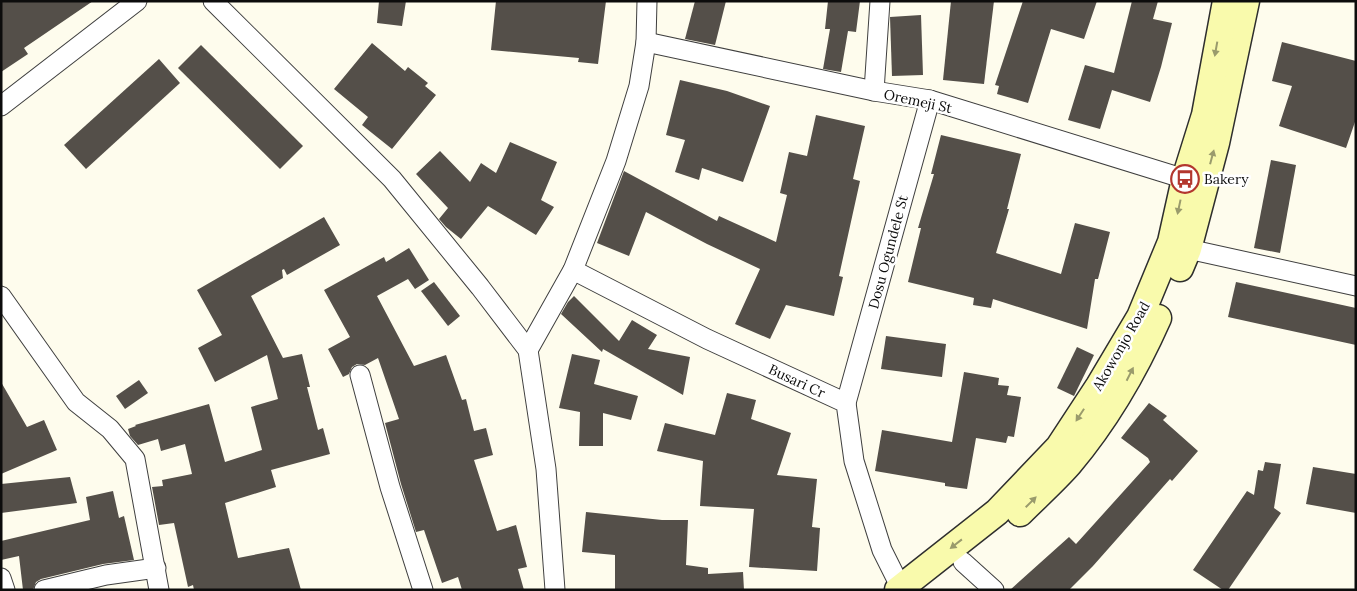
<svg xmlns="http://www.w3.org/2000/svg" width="1357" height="591" font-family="Lora,serif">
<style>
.building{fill:#544f49}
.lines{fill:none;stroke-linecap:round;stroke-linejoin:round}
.minor-casing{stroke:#3f3f3f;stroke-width:21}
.secondary-casing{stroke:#2e2e2e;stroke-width:29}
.minor{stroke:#fff;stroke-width:19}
.secondary{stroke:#f9faac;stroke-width:26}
.oneway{fill:#9a9b6c}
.labels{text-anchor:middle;stroke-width:5;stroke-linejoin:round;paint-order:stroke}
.street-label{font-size:14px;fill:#0c0c0c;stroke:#fff}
.poi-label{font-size:14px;fill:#0c0c0c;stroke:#fff;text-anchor:start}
</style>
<rect width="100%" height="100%" fill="#fefced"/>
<g class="building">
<polygon points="1,1 93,1 24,48 28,54 1,72"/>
<polygon points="379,1 406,1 402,26 377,23"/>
<polygon points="496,1 606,1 598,64 578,62 579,58 491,50"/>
<polygon points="695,1 726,1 715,45 685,39"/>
<polygon points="828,1 860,1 856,32 848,31 841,72 823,69 830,29 825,29"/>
<polygon points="951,1 994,1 984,84 943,80"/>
<polygon points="1023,1 1097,1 1084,39 1051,29 1028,103 997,94 999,86 995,85"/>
<polygon points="1132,1 1158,1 1153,19 1172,23 1161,67 1150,102 1112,90 1100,129 1068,120 1085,65 1114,73"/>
<polygon points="921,15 923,75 892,76 890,17"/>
<polygon points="1282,42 1356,61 1356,119 1346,148 1279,126 1292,86 1272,81"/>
<polygon points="372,43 405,71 408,67 428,83 425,86 436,95 392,149 362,125 368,117 334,89"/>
<polygon points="201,45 303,146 280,169 178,68"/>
<polygon points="159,59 180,83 86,169 64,145"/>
<polygon points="680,80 727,91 770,106 743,182 702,168 699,180 675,172 685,140 666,135"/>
<polygon points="816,115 865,126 853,179 860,181 839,276 843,277 834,316 786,305 770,339 735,324 760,269 707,244 646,212 629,256 597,243 624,171 717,221 719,216 776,242 787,195 780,193 789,152 807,156"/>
<polygon points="941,135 1021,154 1007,209 1009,209 996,253 1061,274 1075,223 1110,232 1098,279 1095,279 1087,329 993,299 991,308 973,305 974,298 908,282 921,228 918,228 934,174 931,174"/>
<polygon points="510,142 557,162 541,200 554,207 536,235 488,206 461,239 446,227 439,219 448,208 416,174 440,151 470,182 481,163 496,173"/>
<polygon points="1271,160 1296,165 1280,253 1254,248"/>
<polygon points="324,217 340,245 287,275 284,269 282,270 283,278 251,296 283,358 302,354 310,387 307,387 318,430 323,428 330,454 271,470 276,487 225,503 238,558 289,548 301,590 194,590 193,585 188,587 174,523 159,525 152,487 163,486 162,480 192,474 185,444 161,451 158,439 138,445 130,436 128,429 136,426 135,425 209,404 225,462 262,450 251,407 278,399 267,355 215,382 198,348 222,335 197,290"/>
<polygon points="409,248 429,280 415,289 408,279 377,296 414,366 446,355 462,400 466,399 474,431 486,428 493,455 474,460 497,531 516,525 527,567 518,569 524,590 462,590 458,577 442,583 424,530 416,532 401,484 385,423 399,419 378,358 365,365 357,364 352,367 349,374 343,377 328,349 350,337 324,290 384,257 386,262"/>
<polygon points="434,282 460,316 448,326 421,291"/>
<polygon points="1236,282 1356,308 1356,345 1228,317"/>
<polygon points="574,296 619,341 632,320 657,335 648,349 690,357 683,395 603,349 602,352 561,314 568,302"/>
<polygon points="886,336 946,344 942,377 881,369"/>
<polygon points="1077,347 1094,355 1074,396 1057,388"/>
<polygon points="572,354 600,360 594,384 638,396 631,420 603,413 603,446 579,446 580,412 559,408"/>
<polygon points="964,372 999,378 998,385 1009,386 1007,395 1021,397 1014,437 1008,436 1006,443 976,438 967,489 945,486 945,483 875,471 882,430 952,442"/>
<polygon points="139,380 148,393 125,409 116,396"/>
<polygon points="1,382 27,427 44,420 57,450 1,474"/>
<polygon points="727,393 756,400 751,419 791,433 777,475 817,479 812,527 820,528 817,571 749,567 754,509 700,506 703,461 657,451 665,423 715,435"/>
<polygon points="1149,403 1167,416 1163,420 1198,451 1172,481 1170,479 1093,566 1069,590 1010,590 1069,537 1076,544 1150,462 1148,458 1121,438"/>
<polygon points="1265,462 1281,464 1274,508 1281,513 1228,590 1223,590 1193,570 1247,491 1254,495 1258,470 1263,471"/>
<polygon points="1313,467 1356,474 1356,513 1306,504"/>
<polygon points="70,477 77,503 1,513 1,484"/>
<polygon points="113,491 119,518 124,516 134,560 103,564 41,579 36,582 33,590 23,590 19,556 1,560 1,541 90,520 86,497"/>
<polygon points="586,512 662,520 688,520 686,565 708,568 708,574 743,572 744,590 615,590 615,555 582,552"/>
</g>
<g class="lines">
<defs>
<g id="minor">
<polyline points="213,1 392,179 480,287 528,350 546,469 555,590"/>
<polyline points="646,42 874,91 930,100 1185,179"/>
<polyline points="874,91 880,1"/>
<polyline points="1,106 137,1"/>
<polyline points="1188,249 1356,286"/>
<polyline points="573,270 707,339 846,403 854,461 882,550 902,590"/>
<polyline points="1,296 76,402 110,429 135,459 159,590"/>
<polyline points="528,350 573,270 616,161 639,86 646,42 647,1"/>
<polyline points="360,375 390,487 423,590"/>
<polyline points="846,403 930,100"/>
<polyline points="963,562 994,590"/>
<polyline points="1,578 5,590"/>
<polyline points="44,590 106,575 156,568"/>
</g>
<g id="secondary">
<polyline points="1180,268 1188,249 1216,143 1246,1"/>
<path d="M 1020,513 C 1036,497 1054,481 1069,464 C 1106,420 1135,370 1158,318"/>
<polyline points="898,590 997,512 1059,447 1099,386 1140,317 1171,242 1185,179 1205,115 1226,1"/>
</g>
</defs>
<use href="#minor" class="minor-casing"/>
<use href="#secondary" class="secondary-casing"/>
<use href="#minor" class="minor"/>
<use href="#secondary" class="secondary"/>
</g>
<defs><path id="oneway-solid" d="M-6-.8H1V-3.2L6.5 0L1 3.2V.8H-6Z" transform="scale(1.25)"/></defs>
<g class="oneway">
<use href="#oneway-solid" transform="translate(1216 49) rotate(100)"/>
<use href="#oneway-solid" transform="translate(1212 157) rotate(-75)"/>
<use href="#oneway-solid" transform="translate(1179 207) rotate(102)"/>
<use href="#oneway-solid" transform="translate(1130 374) rotate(-63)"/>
<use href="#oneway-solid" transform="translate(1080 415) rotate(123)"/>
<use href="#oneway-solid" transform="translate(1031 502) rotate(-45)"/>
<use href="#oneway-solid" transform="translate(956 544) rotate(142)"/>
</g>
<defs>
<symbol id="bus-ring" viewBox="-11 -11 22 22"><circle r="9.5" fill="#fff" stroke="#b3372e" stroke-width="1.5"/><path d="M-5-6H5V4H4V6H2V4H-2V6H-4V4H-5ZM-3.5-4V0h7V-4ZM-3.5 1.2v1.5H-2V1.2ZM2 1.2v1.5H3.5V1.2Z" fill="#b3372e"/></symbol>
</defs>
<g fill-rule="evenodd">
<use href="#bus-ring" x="1169" y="163" width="32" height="32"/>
</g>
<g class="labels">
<g class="street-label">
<text transform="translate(918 101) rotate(12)" y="5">Oremeji St</text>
<text transform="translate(888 252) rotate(-75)" y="5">Dosu Ogundele St</text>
<text transform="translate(1121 346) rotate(-60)" y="5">Akowonjo Road</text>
<text transform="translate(797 381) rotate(25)" y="5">Busari Cr</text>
</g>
<g class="poi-label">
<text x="1204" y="184">Bakery</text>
</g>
</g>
<rect width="1357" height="591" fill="none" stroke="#0c0c0c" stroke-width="5"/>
</svg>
